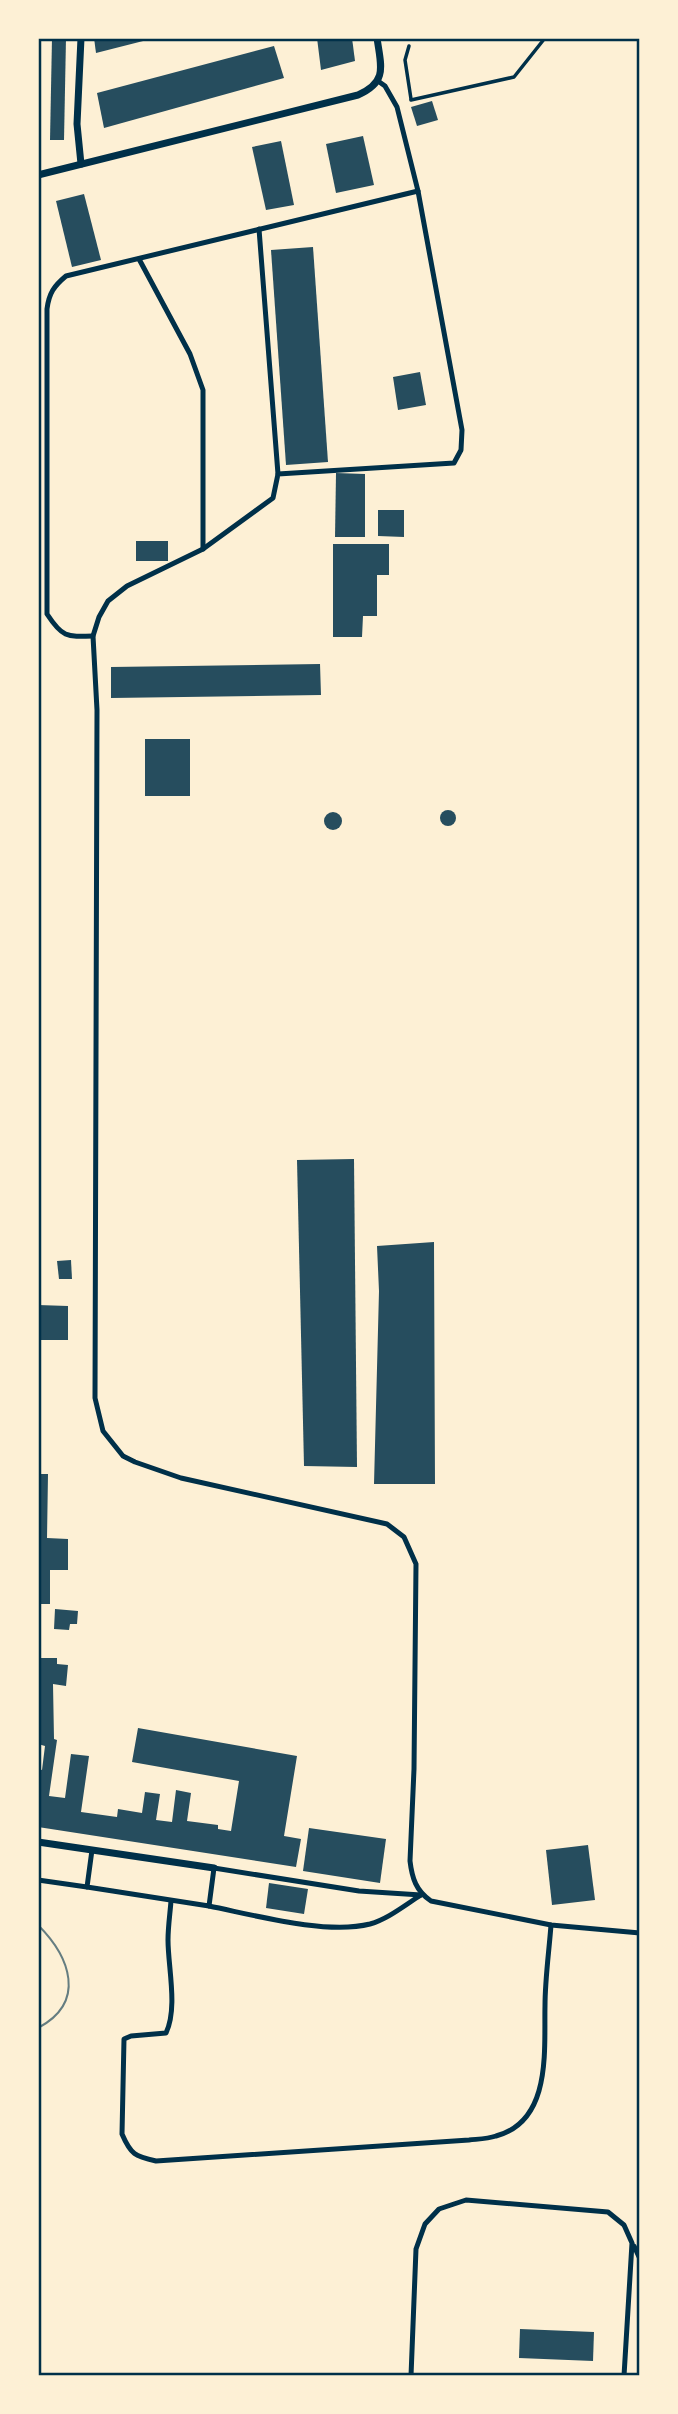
<svg xmlns="http://www.w3.org/2000/svg" width="678" height="2414" font-family="Poppins,sans-serif">
<style>
.building{fill:#264d5e}
.lines{fill:none;stroke-linecap:round;stroke-linejoin:round}
.path{stroke:#003049;stroke-width:3.5}
.service{stroke:#003049;stroke-width:5}
.minor{stroke:#003049;stroke-width:7}
.tram{stroke:#657d81;stroke-width:2}
.neatline{fill:none;stroke:#003049;stroke-width:2.5}
</style>
<rect width="100%" height="100%" fill="#fdf0d5"/>
<g class="building">
<polygon points="52,38 66,38 64,140 50,140"/>
<polygon points="94,38 150,38 151,39 96,53"/>
<polygon points="317,38 352,38 355,61 321,70"/>
<polygon points="274,46 284,78 104,128 97,93"/>
<polygon points="432,101 438,120 417,126 411,107"/>
<polygon points="363,136 374,185 336,193 326,144"/>
<polygon points="281,141 294,205 266,210 252,147"/>
<polygon points="84,194 101,260 72,267 56,201"/>
<polygon points="313,247 328,462 286,465 271,250"/>
<polygon points="420,372 426,405 398,410 393,377"/>
<polygon points="336,473 365,474 365,537 335,537"/>
<polygon points="378,510 404,510 404,537 378,536"/>
<rect x="136" y="541" width="32" height="20"/>
<polygon points="333,544 389,544 389,575 377,575 377,616 363,616 362,637 333,637"/>
<polygon points="320,664 321,695 111,698 111,667"/>
<rect x="145" y="739" width="45" height="57"/>
<circle cx="448" cy="818" r="8"/>
<circle cx="333" cy="821" r="9"/>
<polygon points="354,1159 357,1467 304,1466 297,1160"/>
<polygon points="434,1242 435,1484 374,1484 379,1291 377,1246"/>
<polygon points="71,1260 72,1279 59,1279 57,1261"/>
<polygon points="38,1305 68,1306 68,1340 38,1340"/>
<polygon points="38,1474 48,1474 47,1538 68,1539 68,1570 50,1570 50,1604 38,1604"/>
<polygon points="55,1609 78,1611 77,1624 70,1624 69,1630 54,1629"/>
<polygon points="38,1658 57,1658 57,1664 68,1665 66,1686 53,1684 54,1739 57,1740 49,1796 65,1798 71,1754 89,1756 81,1812 117,1817 118,1809 142,1813 145,1792 160,1794 156,1820 172,1822 176,1790 191,1793 187,1821 218,1825 218,1829 231,1831 239,1781 132,1762 138,1728 297,1756 284,1836 301,1839 296,1867 38,1827 38,1772 39,1769 42,1770 45,1746 38,1744"/>
<polygon points="309,1828 386,1839 380,1883 303,1871"/>
<polygon points="588,1845 595,1900 552,1905 546,1850"/>
<polygon points="269,1883 308,1889 304,1914 266,1908"/>
<polygon points="520,2329 594,2332 593,2361 519,2358"/>
</g>
<g class="lines">
<g class="path">
<polyline points="409,46 405,60 411,99"/>
<polyline points="411,100 514,77 545,38"/>
</g>
<g class="service">
<path d="M 378,81 L 385,86 L 397,107 L 418,191 L 462,430 L 461,450 L 454,463 L 278,474 L 273,498 L 203,549 L 127,586 L 108,601 L 99,617 L 93,636 L 97,710 L 95,1398 L 103,1431 L 123,1456 L 135,1462 L 181,1478 L 387,1524 L 404,1537 L 416,1564 L 414,1769 L 410,1861 C 412,1878 416,1891 431,1901 L 551,1925 L 640,1933"/>
<polyline points="259,229 278,474"/>
<polyline points="139,259 190,354 203,390 203,549"/>
<path d="M 93,636 C 66,637 62,637 47,614 L 47,309 C 49,293 54,286 66,276 L 418,191"/>
<polyline points="92,1850 87,1887 209,1906 214,1868 359,1891 421,1895"/>
<polyline points="38,1880 87,1887"/>
<path d="M 171,1901 C 170,1914 168,1927 168,1940 C 168,1967 178,2008 166,2033 L 131,2036 L 124,2039 L 122,2134 C 131,2155 135,2156 156,2161 L 469,2140 C 478,2139 487,2139 496,2136 C 552,2121 544,2050 545,2006 C 545,1979 549,1952 551,1925"/>
<path d="M 209,1906 C 254,1915 326,1935 370,1924 C 388,1919 405,1905 421,1895"/>
<polyline points="634,2246 640,2259"/>
<polyline points="411,2376 416,2249 425,2224 439,2209 466,2200 608,2212 624,2225 632,2243 624,2376"/>
</g>
<g class="minor">
<polyline points="81,164 77,124 81,38"/>
<path d="M 38,175 L 358,95 C 388,82 381,66 377,38"/>
<polyline points="38,1842 214,1868"/>
</g>
<path class="tram" d="M 38,1925 C 70,1957 87,2002 38,2028"/>
</g>
<rect width="678" height="2414" fill="none" stroke="#fdf0d5" stroke-width="80"/>
<rect x="40" y="40" width="598" height="2334" class="neatline"/>
</svg>
